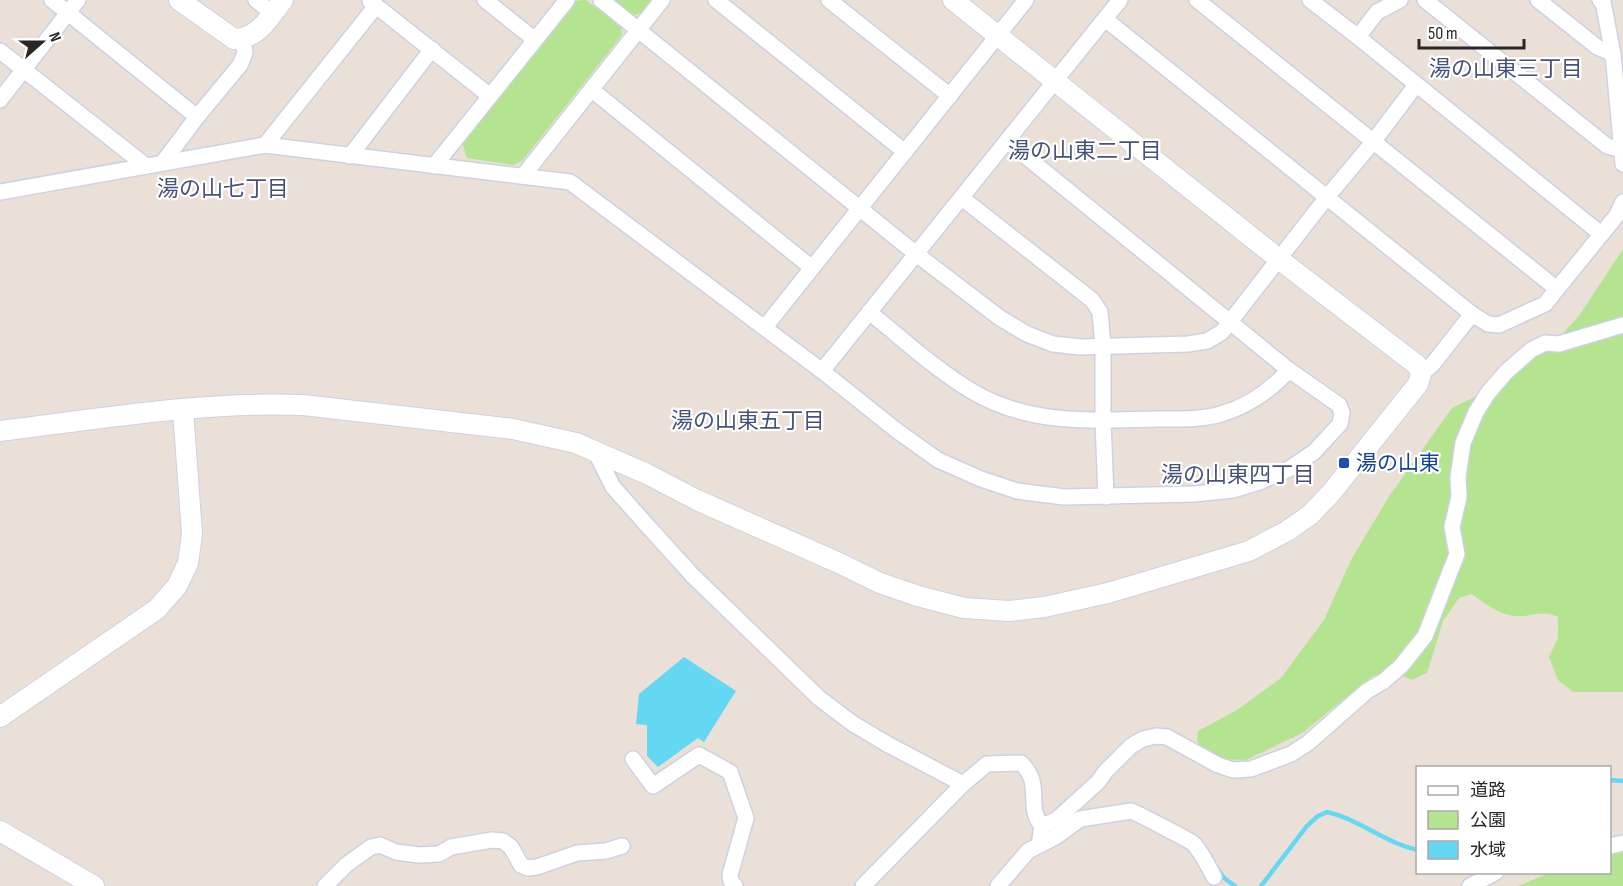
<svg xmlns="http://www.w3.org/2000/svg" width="1623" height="886" font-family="'Sofia Sans Condensed','Noto Sans JP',sans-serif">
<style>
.green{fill:#b4e490}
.water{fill:#64d8f3}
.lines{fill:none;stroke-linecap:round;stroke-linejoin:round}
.stream{stroke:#64d8f3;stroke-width:4.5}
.minor-casing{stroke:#ccd2e1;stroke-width:18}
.tertiary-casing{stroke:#ccd2e1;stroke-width:22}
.minor{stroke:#fff;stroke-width:15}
.tertiary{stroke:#fff;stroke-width:20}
.transit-dot{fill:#1a4fb4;stroke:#fff;stroke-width:2}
.labels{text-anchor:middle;stroke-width:4.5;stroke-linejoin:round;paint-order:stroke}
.transit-label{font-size:21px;fill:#164399;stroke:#fff;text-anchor:start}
.neighbourhood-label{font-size:22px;fill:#465378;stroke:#fff}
</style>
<rect width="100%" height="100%" fill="#eae0d7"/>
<g class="green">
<polygon points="586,0 621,27 622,35 522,161 513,165 467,158 462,143 573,1"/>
<path d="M 611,0 L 653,0 C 646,9 642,14 631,16 Z"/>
<path d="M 1623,249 L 1623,692 L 1573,692 L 1558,680 L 1549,657 L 1558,638 L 1558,617 C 1542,609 1531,618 1515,616 C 1498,614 1485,604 1472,594 L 1459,598 L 1443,621 L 1427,673 L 1412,680 L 1394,672 L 1373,676 L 1302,733 L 1246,760 L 1220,759 L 1206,754 L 1197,741 L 1198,731 L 1237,710 L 1281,678 L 1324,620 L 1352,558 L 1390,495 L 1452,408 L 1489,390 L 1559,337 L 1579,316 Z"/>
<polygon points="1623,842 1623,886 1518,886 1549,873 1610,872 1610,846"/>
</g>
<polygon class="water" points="684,657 736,691 704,742 698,738 658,767 647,756 647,725 636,724 639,694"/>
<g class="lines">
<g class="stream">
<polyline points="1610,780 1623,781"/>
<polyline points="1216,867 1224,878 1235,886"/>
<path d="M 1261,886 L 1307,826 L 1318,816 L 1327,812 C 1359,819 1385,843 1418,850"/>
</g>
<defs>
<g id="minor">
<polyline points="52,0 197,117"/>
<polyline points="256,0 272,13"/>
<polyline points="485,0 534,39"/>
<polyline points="601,0 915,253 1000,318 1027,334 1053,344 1080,347 1188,344 1207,341 1222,332 1327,197 1373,142 1416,85"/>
<polyline points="716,0 905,152"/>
<polyline points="829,0 950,96"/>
<polyline points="1197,0 1557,289"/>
<polyline points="1310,0 1358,37 1377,12 1400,0"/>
<polyline points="1425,0 1607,146 1623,150"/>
<polyline points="1538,0 1597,47 1613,54"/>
<polyline points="1600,0 1603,2 1613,54 1623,164"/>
<polyline points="370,1 490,96"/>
<polyline points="1105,19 1472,314"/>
<polyline points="1358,37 1601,234"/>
<polyline points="0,51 146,166"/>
<polyline points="592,90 812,268"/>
<polyline points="0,100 78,0"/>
<polyline points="265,145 376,6"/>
<polyline points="350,156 432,49"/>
<polyline points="164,161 197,117 240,65 245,53 243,39"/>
<polyline points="434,166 567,0"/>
<polyline points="523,176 662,0"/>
<polyline points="0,192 265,145 570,182 822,371 896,430 938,460 981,479 1017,491 1064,497 1194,494 1233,490 1259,482 1289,469 1314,452 1340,424 1342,413 1339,405 1289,370 1007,141"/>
<polyline points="962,198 1092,300 1100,312 1103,346 1103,421 1106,497"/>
<path d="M 869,312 C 903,339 937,371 975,393 C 1031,425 1094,421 1157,419 C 1178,419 1201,420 1221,414 C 1248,406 1270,391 1289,370"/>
<polyline points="765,327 1026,0"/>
<polyline points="822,371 1120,0"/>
<polyline points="1421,374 1432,365 1472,314 1488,324 1499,325 1545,304 1617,215 1623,202"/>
<polyline points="595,451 613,487 645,523 693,576 819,698 852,723 887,744 963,784"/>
<polyline points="633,759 653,786 699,755 730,772 746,818 730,875 731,881 735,886"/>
<polyline points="1042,826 1056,820 1098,782 1105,772 1131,746 1143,739 1156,736 1167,737 1218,765 1233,770 1251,769 1291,754 1308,743 1367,691 1384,681 1401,666 1425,636 1457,554 1452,527 1459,497 1458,477 1463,443 1476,412 1488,393 1506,372 1531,350 1545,343 1559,344 1623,325"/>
<polyline points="1610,846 1623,843"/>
<polyline points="325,886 346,865 371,847 380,845 396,852 419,855 439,854 451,847 492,840 503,841 511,847 521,865 528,868 537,867 577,853 606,851 622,846"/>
<path d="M 863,886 L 963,784 L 987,764 L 1021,763 C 1044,785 1025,807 1042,826 L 1039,845"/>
<path d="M 998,886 L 1028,851 L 1057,836 L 1080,819 L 1131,811 C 1135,812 1191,841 1194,844 C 1202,853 1208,866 1214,877"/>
<polyline points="1470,886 1496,872"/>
</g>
<g id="tertiary">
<path d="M 179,0 L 234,39 C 259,38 268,19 283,0"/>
<path d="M 0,431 C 99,419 204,401 303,405 L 513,429 L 576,443 L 647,474 L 697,500 L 839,563 L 880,583 L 918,596 L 964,608 L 1009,611 L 1044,607 L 1108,593 L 1249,551 L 1287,531 L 1310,515 L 1331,493 L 1418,384 L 1421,374 L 1417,365 L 1280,260 L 953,0"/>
<polyline points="0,717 157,609 177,586 188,563 192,534 183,410"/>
<polyline points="0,831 94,886"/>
</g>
</defs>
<use href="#minor" class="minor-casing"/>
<use href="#tertiary" class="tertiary-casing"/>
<use href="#minor" class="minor"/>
<use href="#tertiary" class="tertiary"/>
</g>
<rect class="transit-dot" x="1338" y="457" width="12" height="12" rx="3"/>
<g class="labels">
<g class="transit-label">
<text x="1356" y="470">湯の山東</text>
</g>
<g class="neighbourhood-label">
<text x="1506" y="76">湯の山東三丁目</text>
<text x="1085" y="158">湯の山東二丁目</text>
<text x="223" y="196">湯の山七丁目</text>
<text x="748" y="428">湯の山東五丁目</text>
<text x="1238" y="482">湯の山東四丁目</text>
</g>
</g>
<rect x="1416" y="766" width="195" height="108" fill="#ffffff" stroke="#a9a9a9" stroke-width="1.5"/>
<rect x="1428" y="786" width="30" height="9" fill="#ffffff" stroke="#a9a9a9" stroke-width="1.5"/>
<text x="1470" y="796" font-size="18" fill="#272727">道路</text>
<rect x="1428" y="811" width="30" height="18" fill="#b4e490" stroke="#a9a9a9" stroke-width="1.5"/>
<text x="1470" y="826" font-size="18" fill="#272727">公園</text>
<rect x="1428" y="841" width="30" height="18" fill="#64d8f3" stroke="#a9a9a9" stroke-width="1.5"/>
<text x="1470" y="856" font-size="18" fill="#272727">水域</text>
<g transform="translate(42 42) rotate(69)" stroke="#ffffff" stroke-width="4.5" paint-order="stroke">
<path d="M0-4.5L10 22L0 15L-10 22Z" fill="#272727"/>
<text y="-9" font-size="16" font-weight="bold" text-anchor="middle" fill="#272727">N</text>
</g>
<path d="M1419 39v9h105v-9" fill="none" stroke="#272727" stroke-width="3"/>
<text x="1428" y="39" font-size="18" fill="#272727" stroke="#ffffff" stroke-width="4.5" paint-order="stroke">50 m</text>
</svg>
